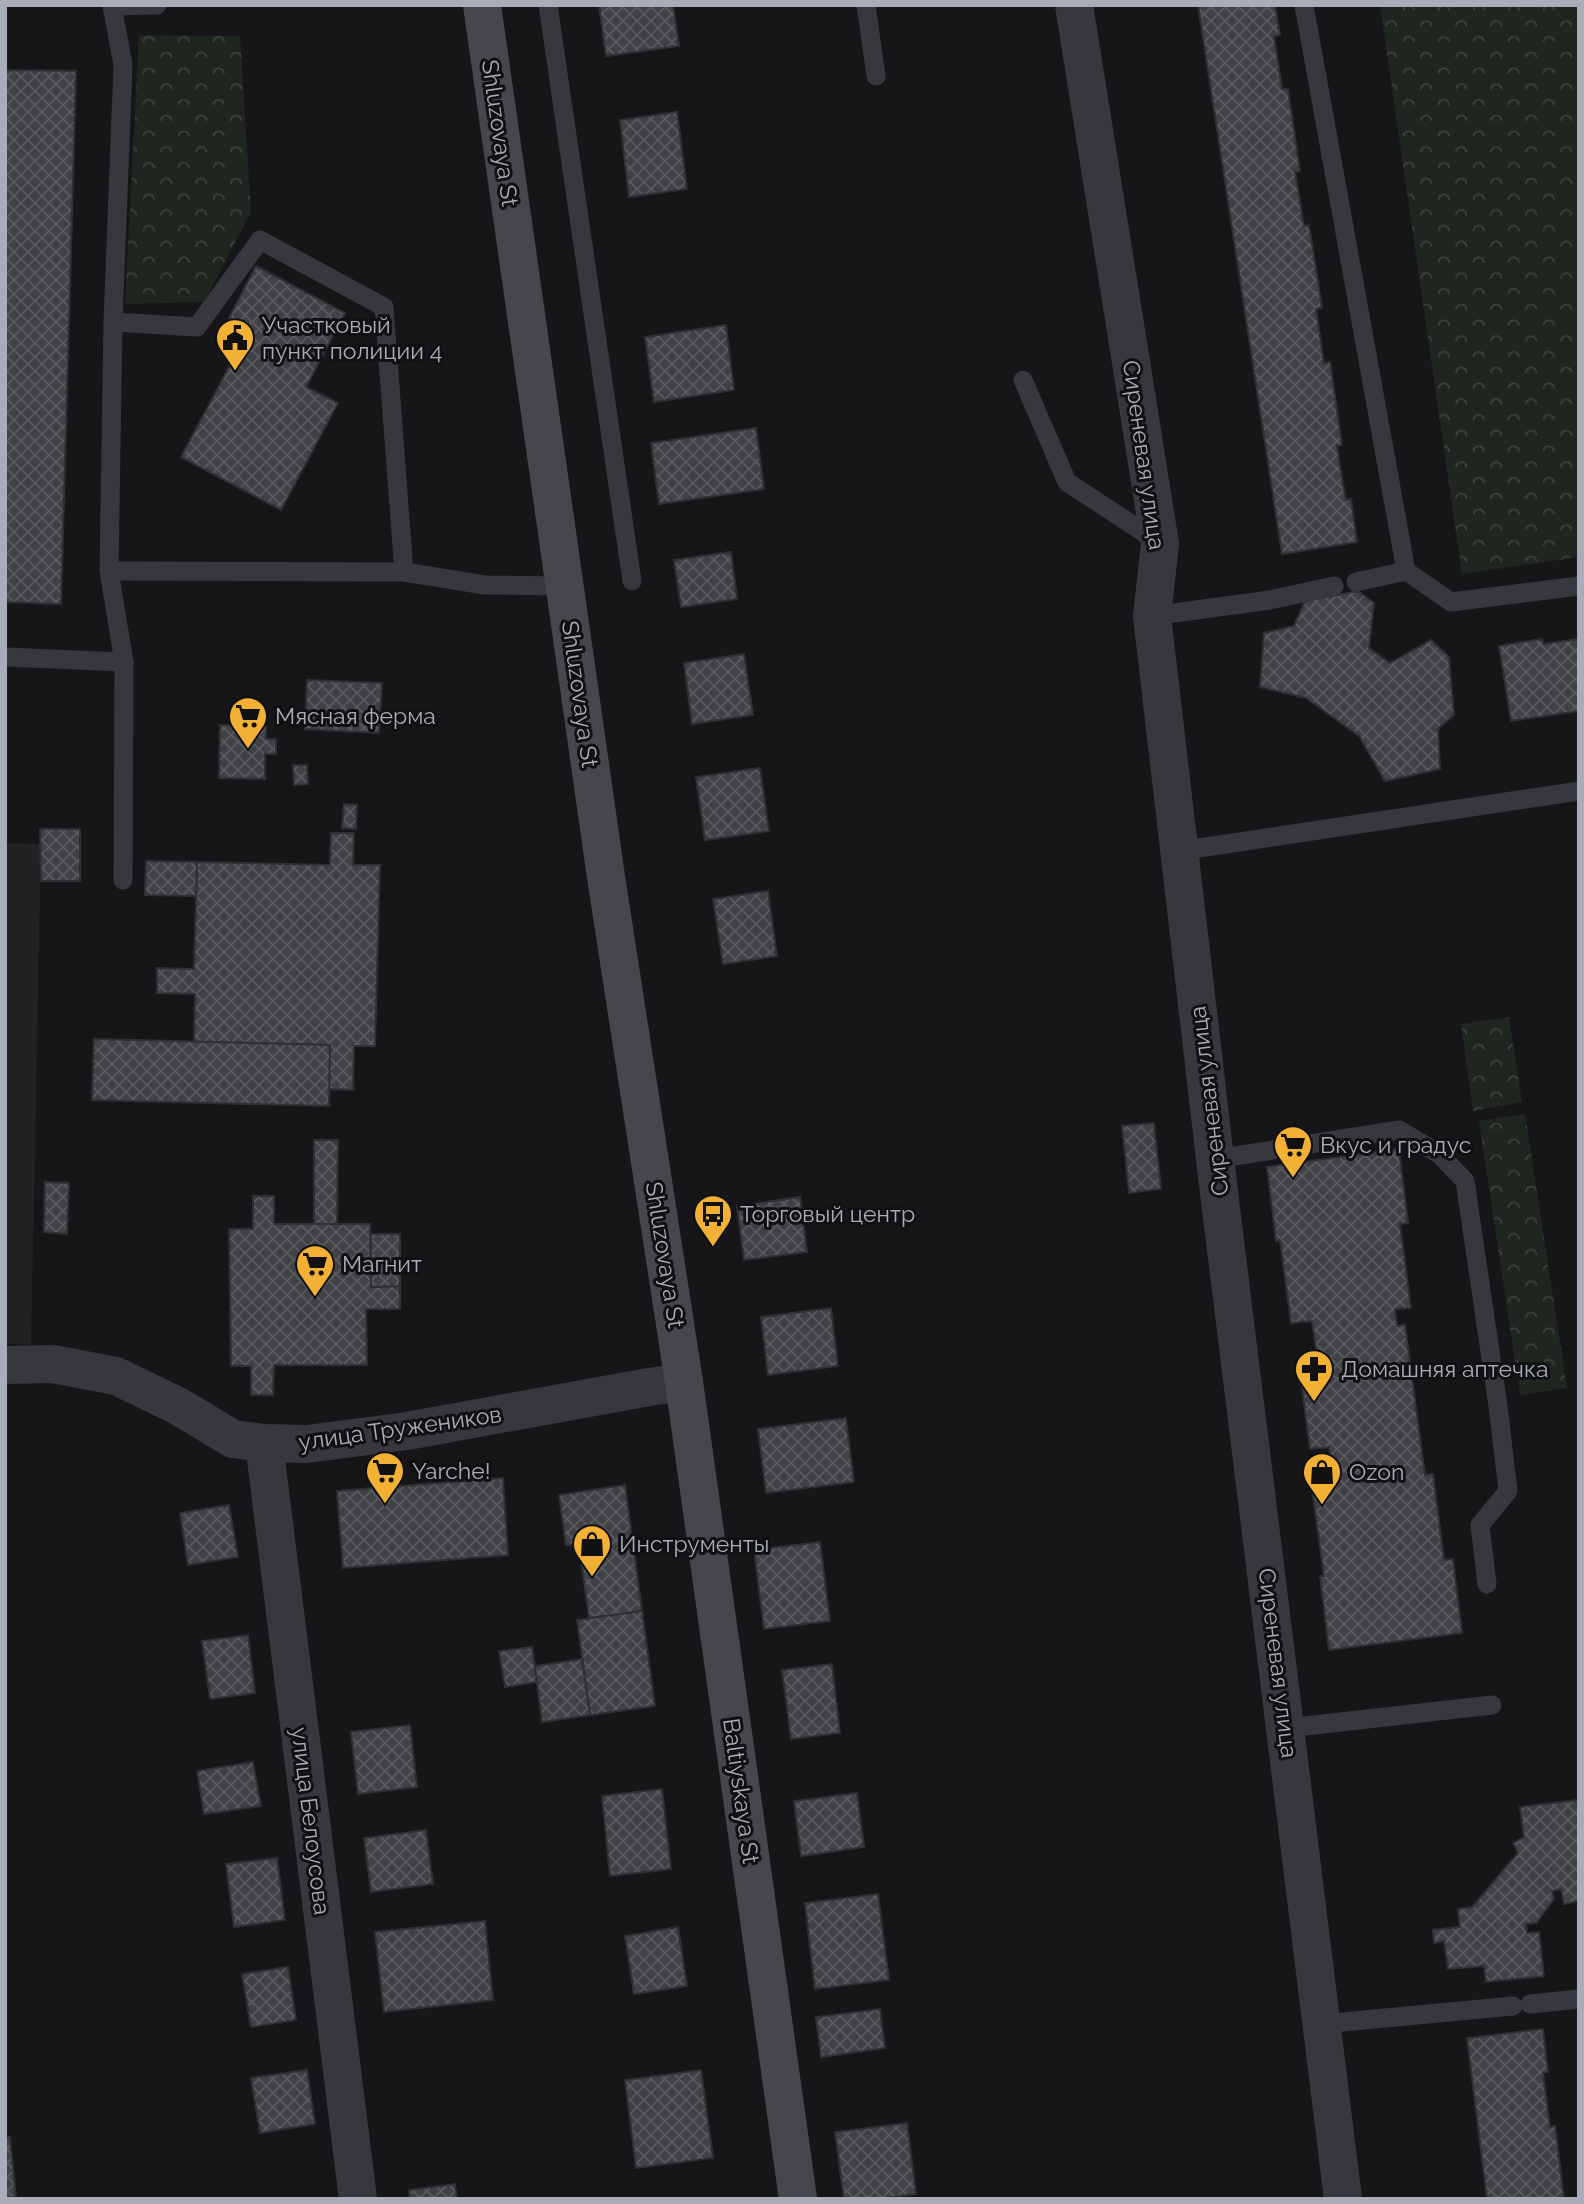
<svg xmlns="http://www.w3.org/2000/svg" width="1584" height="2204" font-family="Raleway,sans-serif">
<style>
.built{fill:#222225}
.park{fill:url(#park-crowns)}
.building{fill:url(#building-cross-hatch);stroke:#303034;stroke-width:2}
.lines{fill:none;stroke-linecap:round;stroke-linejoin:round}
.lane{stroke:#37383d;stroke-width:19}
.street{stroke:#37383d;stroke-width:38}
.secondary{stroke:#45474d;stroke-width:38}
.labels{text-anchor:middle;stroke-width:6;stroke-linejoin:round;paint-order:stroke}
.street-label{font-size:23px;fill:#a8adb8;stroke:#111113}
.poi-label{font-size:23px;fill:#a8adb8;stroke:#111113;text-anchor:start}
</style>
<defs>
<pattern id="park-crowns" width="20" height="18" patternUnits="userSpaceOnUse" patternTransform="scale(1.75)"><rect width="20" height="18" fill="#1e261f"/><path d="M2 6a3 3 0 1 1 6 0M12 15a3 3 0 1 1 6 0" fill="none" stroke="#3c433d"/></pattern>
<pattern id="building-cross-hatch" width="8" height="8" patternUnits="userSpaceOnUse" patternTransform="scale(1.75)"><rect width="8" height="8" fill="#404145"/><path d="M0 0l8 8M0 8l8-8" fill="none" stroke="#595a5e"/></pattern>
</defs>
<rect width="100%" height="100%" fill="#161618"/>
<polygon class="built" points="5,843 41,844 31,1345 5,1344"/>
<g class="park">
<polygon points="1380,5 1579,5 1579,557 1462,574"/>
<polygon points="139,35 240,36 251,212 204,302 125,304"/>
<polygon points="1509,1017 1522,1102 1473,1111 1461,1024"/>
<polygon points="1525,1114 1567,1388 1520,1395 1479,1121"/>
</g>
<g class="building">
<polygon points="599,5 673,5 679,46 606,56"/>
<polygon points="1198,5 1275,5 1280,35 1274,36 1282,89 1288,89 1300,171 1295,172 1304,226 1309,225 1322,308 1316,309 1324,363 1330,362 1342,445 1337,446 1341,473 1346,500 1351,499 1357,542 1282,554"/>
<polygon points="6,70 76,71 61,604 5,602"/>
<polygon points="677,112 687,189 629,197 620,120"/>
<polygon points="256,266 345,313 306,387 338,403 281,510 181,457 238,350 218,339"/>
<polygon points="726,325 734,390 654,402 645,337"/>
<polygon points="756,428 764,489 659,504 651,443"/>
<polygon points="731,552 737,599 681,607 674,560"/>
<polygon points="1358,591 1374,603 1369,648 1390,663 1431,640 1449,657 1454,715 1438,729 1440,769 1385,781 1359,736 1306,698 1260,687 1264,633 1294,626 1305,601"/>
<polygon points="1542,639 1543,644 1579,639 1579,711 1511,721 1499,646"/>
<polygon points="744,654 753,715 692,724 684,663"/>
<polygon points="307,680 382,683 379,733 305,729"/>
<polygon points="220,725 266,726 266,739 276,739 276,754 265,754 265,779 219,778"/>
<polygon points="293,765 307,765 308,784 294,785"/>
<polygon points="760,768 769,831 705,840 696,777"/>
<polygon points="344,804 357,805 356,829 342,828"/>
<polygon points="40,829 80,829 80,881 41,881"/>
<polygon points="331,833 354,833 353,865 380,865 375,1046 354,1046 353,1090 329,1089 330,1045 194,1042 195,994 157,993 157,968 194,969 197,862 330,865"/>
<polygon points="146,861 197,862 196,896 145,895"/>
<polygon points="768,891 777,956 723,964 713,899"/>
<polygon points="94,1039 330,1045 329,1106 92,1100"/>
<polygon points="1154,1123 1161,1189 1129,1193 1122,1126"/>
<polygon points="314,1140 338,1140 337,1224 314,1224"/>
<polygon points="1399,1149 1408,1223 1400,1224 1411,1308 1395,1309 1397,1326 1405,1325 1425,1475 1433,1474 1444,1560 1453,1559 1462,1633 1329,1650 1320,1576 1324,1576 1312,1488 1334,1486 1329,1447 1310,1449 1298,1358 1317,1355 1312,1321 1291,1323 1280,1240 1276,1241 1267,1167"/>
<polygon points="45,1182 69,1183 67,1234 44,1232"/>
<polygon points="253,1196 274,1196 274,1224 370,1224 371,1287 400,1286 400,1309 366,1309 367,1365 274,1365 273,1395 251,1395 251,1366 231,1366 229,1229 253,1229"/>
<polygon points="800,1197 807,1252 744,1260 737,1206"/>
<polygon points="371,1234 400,1234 400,1286 371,1287"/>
<polygon points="831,1308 838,1366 768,1375 761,1317"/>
<polygon points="846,1418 854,1482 766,1493 758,1429"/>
<polygon points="503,1478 508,1555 343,1568 337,1491"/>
<polygon points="625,1485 642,1611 589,1618 579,1544 566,1545 559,1495"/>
<polygon points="229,1505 238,1557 188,1565 180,1513"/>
<polygon points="820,1542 830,1621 764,1629 754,1550"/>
<polygon points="642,1611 655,1706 590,1715 577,1620"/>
<polygon points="248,1635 255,1693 210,1699 202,1641"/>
<polygon points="532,1647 537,1682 505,1687 499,1651"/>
<polygon points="582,1659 590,1715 542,1722 535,1666"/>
<polygon points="832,1664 840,1733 791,1739 782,1670"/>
<polygon points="410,1725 417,1787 358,1794 351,1732"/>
<polygon points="253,1762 261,1806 204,1814 197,1771"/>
<polygon points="662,1789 671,1869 610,1876 602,1796"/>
<polygon points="857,1793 864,1847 801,1856 794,1801"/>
<polygon points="1579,1800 1579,1901 1564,1904 1561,1889 1552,1891 1554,1899 1536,1923 1526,1924 1527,1933 1539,1932 1544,1976 1486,1982 1484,1966 1448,1969 1444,1941 1434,1943 1433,1930 1460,1927 1458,1909 1472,1907 1518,1853 1513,1843 1524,1837 1520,1807"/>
<polygon points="426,1830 433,1884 371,1892 364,1838"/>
<polygon points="277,1858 285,1920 234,1927 226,1864"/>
<polygon points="878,1894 889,1980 815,1989 805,1903"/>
<polygon points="485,1921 493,2000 384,2012 375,1932"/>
<polygon points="678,1927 687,1986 634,1994 625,1936"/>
<polygon points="288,1967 296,2020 251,2027 242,1974"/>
<polygon points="880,2009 885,2048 821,2057 816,2017"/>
<polygon points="1543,2029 1548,2072 1543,2073 1550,2127 1555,2126 1564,2199 1487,2199 1467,2038"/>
<polygon points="307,2070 315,2124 260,2133 251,2078"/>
<polygon points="701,2070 713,2158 636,2168 625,2080"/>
<polygon points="907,2123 916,2194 878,2199 844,2199 835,2132"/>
<polygon points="10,2137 16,2197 5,2198 5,2138"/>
<polygon points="455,2184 457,2199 410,2199 409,2190"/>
</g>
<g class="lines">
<g class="lane">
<polyline points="112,5 123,65 113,322 109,571 124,662 123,880"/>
<polyline points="548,5 632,581"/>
<polyline points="866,5 876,76"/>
<polyline points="1304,5 1406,571 1451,602 1579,586"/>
<polyline points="112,6 157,5"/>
<polyline points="113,322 197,327 260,240 384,307 404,572"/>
<polyline points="1023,380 1067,482 1160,543"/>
<polyline points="109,571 404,572 485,585 565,586"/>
<polyline points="1356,582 1406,571"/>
<polyline points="1152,616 1270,600 1334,586"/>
<polyline points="5,657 124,662"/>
<polyline points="1179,851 1579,791"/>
<polyline points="1216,1159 1399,1130 1439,1154 1465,1181 1498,1406 1508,1491 1480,1525 1487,1584"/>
<polyline points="1287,1728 1492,1705"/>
<polyline points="1530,2004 1579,1999"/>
<polyline points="1321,2024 1513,2006"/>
</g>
<g class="street">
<polyline points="1074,5 1160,544 1152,616 1217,1176 1343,2199"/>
<polyline points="5,1365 53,1364 116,1376 178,1406 233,1439 264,1443 307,1444 407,1431 649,1387 684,1382"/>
<polyline points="264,1443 358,2199"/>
</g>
<polyline class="secondary" points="482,5 606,877 684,1382 798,2199"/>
</g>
<defs>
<symbol id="civic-pin" viewBox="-11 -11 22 30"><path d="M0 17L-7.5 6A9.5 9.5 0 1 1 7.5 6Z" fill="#f2b134" stroke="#111113"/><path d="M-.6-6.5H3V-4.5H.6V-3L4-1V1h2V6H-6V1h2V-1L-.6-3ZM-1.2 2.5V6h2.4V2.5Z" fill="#111"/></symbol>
<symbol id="supermarket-pin" viewBox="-11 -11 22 30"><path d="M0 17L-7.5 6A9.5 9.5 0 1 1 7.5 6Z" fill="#f2b134" stroke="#111113"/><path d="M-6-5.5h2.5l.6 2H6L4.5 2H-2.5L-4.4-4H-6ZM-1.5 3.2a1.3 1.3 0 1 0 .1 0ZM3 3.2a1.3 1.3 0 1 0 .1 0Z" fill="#111"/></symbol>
<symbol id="bus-pin" viewBox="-11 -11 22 30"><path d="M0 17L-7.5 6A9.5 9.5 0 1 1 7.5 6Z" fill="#f2b134" stroke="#111113"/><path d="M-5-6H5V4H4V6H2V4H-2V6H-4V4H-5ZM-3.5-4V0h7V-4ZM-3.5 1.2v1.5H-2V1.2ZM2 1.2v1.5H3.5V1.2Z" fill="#111"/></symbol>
<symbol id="pharmacy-pin" viewBox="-11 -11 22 30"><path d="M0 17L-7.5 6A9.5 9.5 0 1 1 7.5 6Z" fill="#f2b134" stroke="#111113"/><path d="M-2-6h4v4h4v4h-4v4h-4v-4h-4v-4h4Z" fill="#111"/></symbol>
<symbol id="shop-pin" viewBox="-11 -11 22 30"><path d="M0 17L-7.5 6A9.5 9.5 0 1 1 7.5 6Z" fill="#f2b134" stroke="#111113"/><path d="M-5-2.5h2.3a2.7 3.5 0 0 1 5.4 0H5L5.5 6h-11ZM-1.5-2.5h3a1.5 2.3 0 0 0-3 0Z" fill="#111"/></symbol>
</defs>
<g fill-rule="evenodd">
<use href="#civic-pin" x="213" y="316" width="44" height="60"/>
<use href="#supermarket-pin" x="226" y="694" width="44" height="60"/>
<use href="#supermarket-pin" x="1271" y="1123" width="44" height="60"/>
<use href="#bus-pin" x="691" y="1192" width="44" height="60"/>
<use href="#supermarket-pin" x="293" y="1242" width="44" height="60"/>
<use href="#pharmacy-pin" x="1292" y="1347" width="44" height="60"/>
<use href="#supermarket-pin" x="363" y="1449" width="44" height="60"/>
<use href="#shop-pin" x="1300" y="1450" width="44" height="60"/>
<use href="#shop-pin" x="570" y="1522" width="44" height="60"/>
</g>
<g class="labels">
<g class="street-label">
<text transform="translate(500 133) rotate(82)" y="8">Shluzovaya St</text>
<text transform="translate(1144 455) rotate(82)" y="8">Сиреневая улица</text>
<text transform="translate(580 694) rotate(82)" y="8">Shluzovaya St</text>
<text transform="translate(1209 1101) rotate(-97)" y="8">Сиреневая улица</text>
<text transform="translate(665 1255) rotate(81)" y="8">Shluzovaya St</text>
<text transform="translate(400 1428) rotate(-8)" y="8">улица Тружеников</text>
<text transform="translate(1278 1663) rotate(83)" y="8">Сиреневая улица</text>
<text transform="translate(741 1791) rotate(82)" y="8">Baltiyskaya St</text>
<text transform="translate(311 1821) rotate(83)" y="8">улица Белоусова</text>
</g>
<g class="poi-label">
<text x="262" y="333">Участковый<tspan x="262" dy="26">пункт полиции 4</tspan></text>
<text x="275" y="724">Мясная ферма</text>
<text x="1320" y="1153">Вкус и градус</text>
<text x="740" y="1222">Торговый центр</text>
<text x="342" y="1272">Магнит</text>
<text x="1341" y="1377">Домашняя аптечка</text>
<text x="412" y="1479">Yarche!</text>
<text x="1349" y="1480">Ozon</text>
<text x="619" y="1552">Инструменты</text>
</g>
</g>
<rect width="1584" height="2204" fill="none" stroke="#a8adb8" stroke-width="14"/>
</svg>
